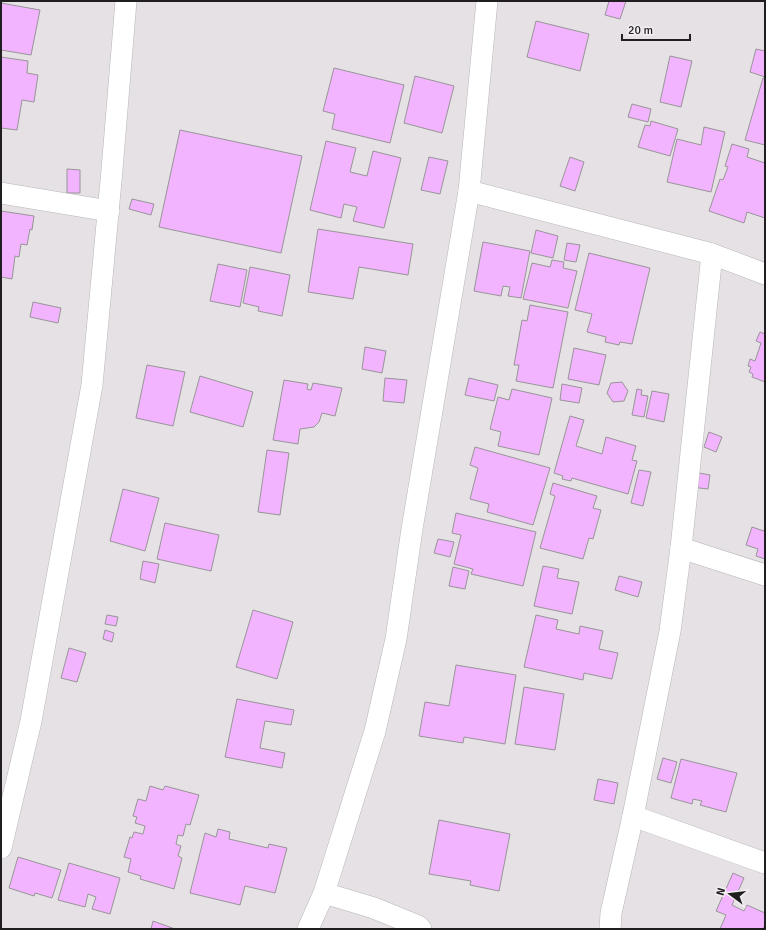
<svg xmlns="http://www.w3.org/2000/svg" width="766" height="930" font-family="Signika,sans-serif">
<style>
.building{fill:#f2b4fe;stroke:#989598}
.lines{fill:none;stroke-linecap:round;stroke-linejoin:round}
.minor-casing{stroke:#b9b6ba;stroke-width:22}
.minor{stroke:#fff;stroke-width:21}
</style>
<rect width="100%" height="100%" fill="#e5e1e5"/>
<g class="building">
<polygon points="609,1 626,1 620,19 605,15"/>
<polygon points="1,3 40,10 31,55 1,50"/>
<polygon points="536,21 589,34 580,71 527,57"/>
<polygon points="756,49 765,51 765,77 750,72"/>
<polygon points="670,56 692,61 681,107 660,102"/>
<polygon points="1,57 28,61 27,73 38,75 34,102 22,100 17,130 1,128"/>
<polygon points="334,68 404,85 390,143 332,129 335,114 323,111"/>
<polygon points="415,76 454,86 442,133 404,123"/>
<polygon points="763,78 765,78 765,145 745,140"/>
<polygon points="632,104 651,109 648,122 628,117"/>
<polygon points="651,121 678,129 670,156 638,147 645,125 650,126"/>
<polygon points="704,127 725,132 711,192 667,182 677,139 701,145"/>
<polygon points="180,130 302,156 281,253 159,227"/>
<polygon points="326,141 356,148 350,172 367,176 373,151 401,158 384,228 353,221 357,207 344,204 341,218 310,210"/>
<polygon points="732,144 749,149 747,157 765,163 765,218 747,212 744,223 709,211 720,179 723,180 728,167 725,166"/>
<polygon points="429,157 448,161 440,194 421,190"/>
<polygon points="570,157 584,162 575,191 560,186"/>
<polygon points="67,169 80,170 80,193 67,193"/>
<polygon points="132,199 154,204 151,215 129,209"/>
<polygon points="1,211 34,216 32,230 30,229 27,245 21,244 19,257 15,256 12,279 1,277"/>
<polygon points="318,229 413,244 408,275 359,267 353,299 308,292"/>
<polygon points="536,230 558,236 553,258 531,253"/>
<polygon points="483,242 530,251 521,298 508,296 510,287 503,286 501,296 474,291"/>
<polygon points="567,243 580,245 576,262 564,260"/>
<polygon points="589,253 650,268 632,344 620,342 619,345 605,342 606,337 587,332 592,314 575,310"/>
<polygon points="552,260 564,262 563,268 577,271 568,308 523,299 532,263 550,267"/>
<polygon points="218,264 247,270 240,307 210,301"/>
<polygon points="250,267 290,275 282,316 258,311 259,307 243,303"/>
<polygon points="33,302 61,308 58,323 30,317"/>
<polygon points="530,305 568,312 553,388 516,381 519,365 514,365 522,320 527,321"/>
<polygon points="760,332 765,334 765,382 752,377 753,374 749,372 751,367 748,366 750,359 755,361 761,343 756,341"/>
<polygon points="365,347 386,351 382,373 362,369"/>
<polygon points="574,348 606,355 599,385 568,379"/>
<polygon points="147,365 185,372 173,426 136,418"/>
<polygon points="200,376 253,392 243,427 190,412"/>
<polygon points="385,378 407,380 404,403 383,401"/>
<polygon points="469,378 498,385 494,401 465,395"/>
<polygon points="284,380 308,384 307,389 311,390 313,383 342,388 335,416 322,413 319,422 314,427 300,429 298,444 273,440"/>
<polygon points="622,382 628,391 624,401 613,402 607,393 611,383"/>
<polygon points="562,384 582,388 579,403 560,400"/>
<polygon points="512,389 552,398 539,455 498,446 501,432 490,429 498,397 509,400"/>
<polygon points="637,389 642,390 641,395 648,396 644,417 632,415"/>
<polygon points="652,391 669,394 664,422 646,418"/>
<polygon points="570,416 584,420 576,446 602,454 606,437 636,446 632,460 637,461 628,494 572,478 571,481 562,479 563,476 554,473"/>
<polygon points="709,432 722,437 716,452 704,447"/>
<polygon points="475,447 550,468 533,525 487,512 489,504 470,499 478,468 470,465"/>
<polygon points="267,450 289,453 280,515 258,512"/>
<polygon points="639,470 651,472 643,506 631,503"/>
<polygon points="694,472 710,475 708,489 691,487"/>
<polygon points="553,483 597,496 593,508 601,510 593,539 589,538 583,559 540,548 555,496 550,494"/>
<polygon points="123,489 159,498 145,551 110,541"/>
<polygon points="456,513 536,532 523,586 471,574 473,569 454,564 461,535 452,533"/>
<polygon points="165,523 219,535 211,571 157,559"/>
<polygon points="752,527 764,531 765,527 765,559 756,556 758,549 746,545"/>
<polygon points="438,539 454,542 450,557 434,553"/>
<polygon points="143,561 159,564 155,583 140,579"/>
<polygon points="543,566 559,569 557,578 579,582 572,614 534,606"/>
<polygon points="453,567 469,571 465,589 449,586"/>
<polygon points="619,576 642,582 638,597 615,590"/>
<polygon points="253,610 293,622 277,679 236,667"/>
<polygon points="107,615 118,617 116,626 105,624"/>
<polygon points="536,615 558,620 556,629 579,634 580,626 603,631 599,649 618,653 612,679 584,673 583,680 524,667"/>
<polygon points="105,630 114,633 112,642 103,639"/>
<polygon points="69,648 86,653 77,682 61,678"/>
<polygon points="456,665 516,675 505,744 464,737 463,743 419,736 425,702 449,706"/>
<polygon points="524,687 564,694 555,750 515,744"/>
<polygon points="237,699 294,710 291,725 265,721 260,748 285,753 282,768 225,757"/>
<polygon points="663,758 677,762 671,783 657,779"/>
<polygon points="681,759 737,773 726,812 700,805 702,801 693,799 692,804 671,798"/>
<polygon points="598,779 618,783 614,804 594,800"/>
<polygon points="150,786 163,790 165,786 199,795 190,825 186,824 183,836 178,835 176,844 181,846 178,856 182,858 174,889 140,879 141,876 128,872 131,859 124,857 130,837 132,838 134,832 143,834 145,826 135,823 137,817 133,816 138,799 146,801"/>
<polygon points="439,820 510,834 499,891 470,885 471,881 429,874"/>
<polygon points="218,829 230,832 229,839 268,848 269,844 287,848 275,893 245,886 240,905 190,893 205,833 216,837"/>
<polygon points="18,857 61,870 52,898 35,893 34,896 9,888"/>
<polygon points="69,863 120,878 110,914 92,909 96,897 88,894 85,907 58,900"/>
<polygon points="733,873 744,878 732,905 744,911 747,905 765,913 765,925 763,929 720,929 726,915 716,911"/>
<polygon points="153,921 175,929 151,929"/>
</g>
<g class="lines">
<defs>
<g id="minor">
<polyline points="469,191 712,254 765,274"/>
<polyline points="1,193 109,211"/>
<polyline points="681,548 765,575"/>
<polyline points="633,816 765,863"/>
<polyline points="1,848 31,721 92,385 112,170 126,1"/>
<polyline points="324,893 374,908 418,926 421,929"/>
<polyline points="308,929 324,893 375,731 396,639 412,529 469,191 487,1"/>
<polyline points="610,929 611,913 633,816 670,631 681,548 712,254"/>
</g>
</defs>
<use href="#minor" class="minor-casing"/>
<use href="#minor" class="minor"/>
</g>
<rect width="766" height="930" fill="none" stroke="#201e20" stroke-width="4"/>
<g transform="translate(730 894) rotate(285)" stroke="#f2eef2" stroke-width="3" paint-order="stroke">
<path d="M0-3L7 15L0 10L-7 15Z" fill="#201e20"/>
<text y="-6" font-size="11" font-weight="bold" text-anchor="middle" fill="#201e20">N</text>
</g>
<path d="M622 34v6h68v-6" fill="none" stroke="#201e20" stroke-width="2"/>
<text x="628" y="34" font-size="12" fill="#201e20" stroke="#f2eef2" stroke-width="3" paint-order="stroke">20 m</text>
</svg>
